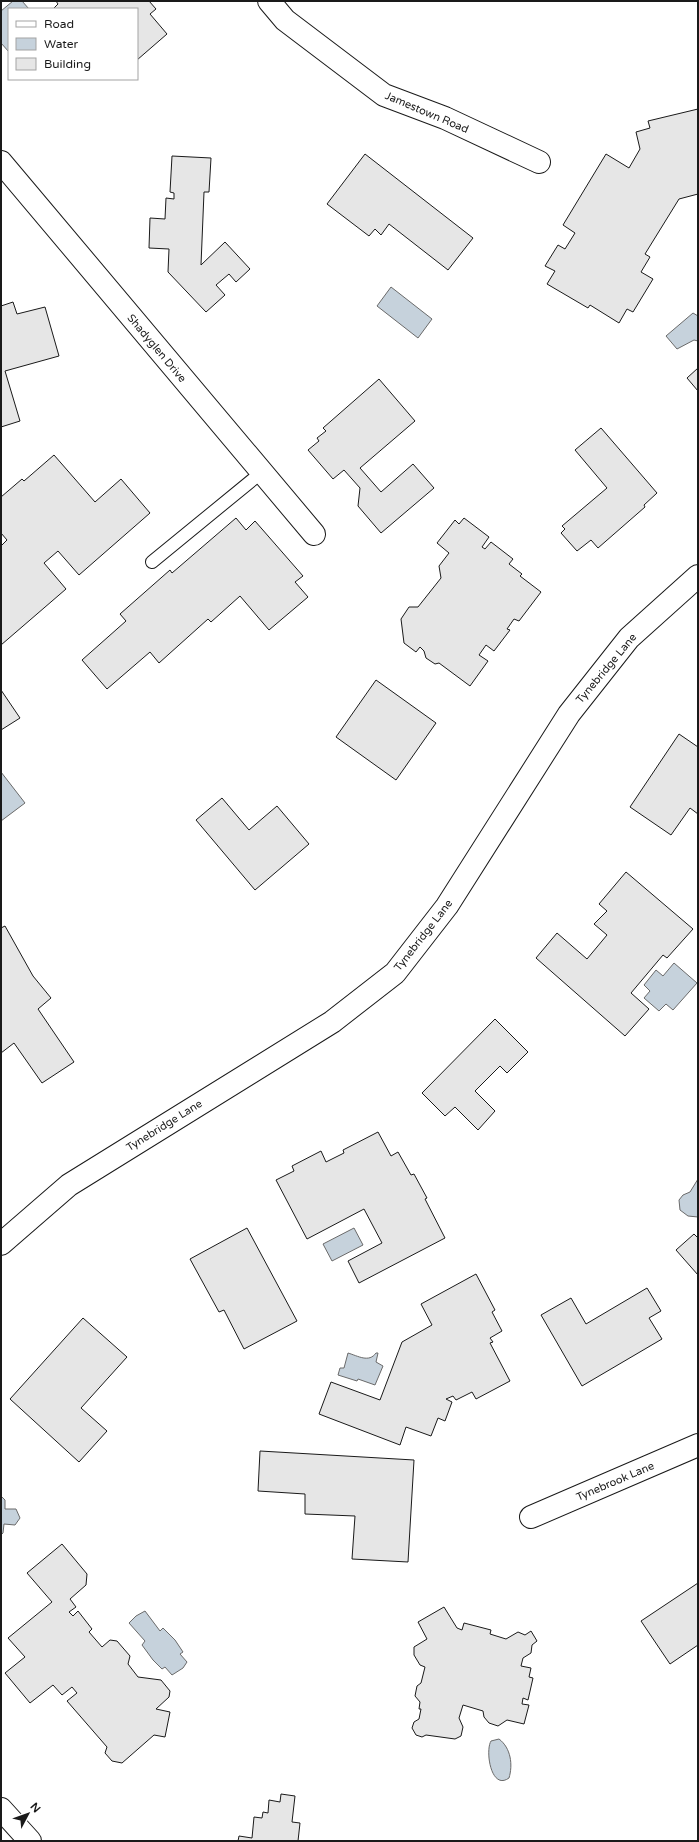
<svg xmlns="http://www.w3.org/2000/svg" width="699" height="1842" font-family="'Varela Round',sans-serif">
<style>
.water{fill:#c6d2dc;stroke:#6a6a6a}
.building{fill:#e6e6e6;stroke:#1a1a1a}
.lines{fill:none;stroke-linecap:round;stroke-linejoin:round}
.lane-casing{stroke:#1a1a1a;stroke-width:14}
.street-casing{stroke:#1a1a1a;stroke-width:24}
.lane{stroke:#fff;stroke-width:12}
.street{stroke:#fff;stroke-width:22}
.labels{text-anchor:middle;stroke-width:3;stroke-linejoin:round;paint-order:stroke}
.street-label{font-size:11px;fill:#1a1a1a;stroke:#fff}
</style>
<rect width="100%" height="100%" fill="#fff"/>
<g class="water">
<polygon points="13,1 22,1 29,9 9,9 9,52 1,43 1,11"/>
<polygon points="391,287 432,319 418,338 377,306"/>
<polygon points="693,313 698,316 698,341 694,340 677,349 666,336"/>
<polygon points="1,772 25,803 1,821"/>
<polygon points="674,963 697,983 673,1010 666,1004 659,1011 644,998 650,991 644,985 656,970 663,976"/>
<polygon points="698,1179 698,1217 688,1216 680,1210 679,1200 683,1195 690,1192"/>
<polygon points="354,1228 363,1245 332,1261 323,1244"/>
<path d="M 348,1353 C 358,1356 369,1363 376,1353 L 378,1353 L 376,1362 L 383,1366 L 375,1385 L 358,1379 L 357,1381 L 338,1375 L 340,1368 L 344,1368 Z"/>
<polygon points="1,1496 5,1500 5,1509 16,1509 20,1518 15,1525 4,1524 3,1533 1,1535"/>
<polygon points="145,1611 160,1631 163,1628 175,1640 183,1652 180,1654 187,1662 183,1668 172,1675 165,1667 162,1669 153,1660 142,1645 145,1641 129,1623 136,1616"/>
<path d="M 499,1739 C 511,1748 513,1765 509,1778 C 491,1791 485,1751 491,1741 Z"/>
</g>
<g class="building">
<polygon points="56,1 149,1 156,9 150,14 167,34 137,60 137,9 53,9 58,4"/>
<polygon points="698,109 698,194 679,199 645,254 650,257 641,272 653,279 633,312 627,309 619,323 590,305 588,308 547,284 555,271 545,266 558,245 565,249 575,233 563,225 606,154 629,168 640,149 636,132 650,128 648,121"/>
<polygon points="365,154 473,238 448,270 389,224 381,235 375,229 369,236 327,204"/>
<polygon points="172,156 211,158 209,192 204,192 201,265 225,242 250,269 236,282 229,274 216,285 225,295 206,312 168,272 169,249 149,248 150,218 165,219 166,198 174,199 174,193 170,192"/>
<polygon points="13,302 17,314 45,307 59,356 5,371 20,421 1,427 1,306"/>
<polygon points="698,368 698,391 687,378"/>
<polygon points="379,379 415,421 360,468 381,492 413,464 434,488 381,533 358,506 360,488 344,470 333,479 308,450 319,441 317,438 326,431 323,428"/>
<polygon points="601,428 657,493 644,505 645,507 598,548 591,540 577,551 561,533 565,529 562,526 607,488 575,450"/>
<polygon points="54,455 95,502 121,479 150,513 79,575 58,551 44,563 66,589 1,645 1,546 7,540 1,533 1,497 22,479 24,481"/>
<polygon points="236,518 246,530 255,521 303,576 295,582 308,597 269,630 240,596 211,622 208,619 159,663 150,652 107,689 82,660 126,621 120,614 170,570 172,573"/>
<polygon points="464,518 489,537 482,547 485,549 491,542 513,559 509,564 522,574 520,576 541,592 519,621 514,619 507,629 510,630 494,651 486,645 479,655 488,661 470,686 439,663 435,664 426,658 424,651 420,647 416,652 404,643 401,619 409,607 418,607 441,578 439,566 449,553 437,543 455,520 459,524"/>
<polygon points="376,680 436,723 396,780 336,737"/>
<polygon points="1,690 20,718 1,730"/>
<polygon points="679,734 698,747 698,814 690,808 671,835 630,807"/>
<polygon points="222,798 249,830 277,806 309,844 255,890 196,820"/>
<polygon points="626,872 693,929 667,958 663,955 631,993 649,1009 625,1036 536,958 557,933 587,959 607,935 594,924 607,911 599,904"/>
<polygon points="5,926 33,976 51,998 38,1009 74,1062 42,1083 14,1043 1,1053 1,928"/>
<polygon points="495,1019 528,1052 507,1073 500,1066 475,1091 495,1111 478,1130 455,1107 445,1116 422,1093"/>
<polygon points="378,1132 391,1156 398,1152 411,1175 414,1174 427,1198 425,1199 445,1238 359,1283 348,1261 382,1243 364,1209 307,1239 276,1180 294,1171 292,1166 321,1151 326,1162 344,1153 343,1150"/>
<polygon points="247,1228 297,1321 244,1349 224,1310 219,1312 190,1259"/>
<polygon points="694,1234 698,1238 698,1275 676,1250"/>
<polygon points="476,1274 495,1310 492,1312 502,1331 490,1338 493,1342 490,1343 510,1381 476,1399 472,1392 456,1400 453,1396 446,1399 452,1402 445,1421 438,1418 431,1436 406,1427 400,1445 319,1414 331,1382 380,1400 402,1342 432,1325 421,1304"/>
<polygon points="647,1288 661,1311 649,1318 662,1339 582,1386 541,1315 571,1298 586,1324"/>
<polygon points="83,1318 127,1357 81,1408 107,1431 79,1462 10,1399"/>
<polygon points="260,1451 414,1460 408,1562 352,1559 355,1516 305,1514 305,1494 258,1491"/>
<polygon points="62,1544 87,1574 86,1585 70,1599 76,1607 69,1612 73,1616 78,1611 92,1629 89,1632 102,1647 110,1640 117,1641 130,1656 128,1664 138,1677 161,1680 170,1691 169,1697 156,1709 170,1712 165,1737 154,1735 122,1763 112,1761 105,1753 107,1747 67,1701 77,1693 72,1687 62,1695 53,1685 30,1703 5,1673 25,1657 8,1638 52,1602 27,1573"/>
<polygon points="698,1583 698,1645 670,1664 641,1621"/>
<polygon points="444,1607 457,1628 462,1630 464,1623 491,1630 490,1634 506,1639 518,1632 525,1635 531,1631 537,1641 532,1645 531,1653 523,1658 521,1666 531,1668 529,1677 533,1678 528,1700 523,1698 522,1704 529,1705 524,1724 507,1720 498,1726 489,1723 484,1717 483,1711 463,1705 459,1718 463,1727 461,1736 455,1739 426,1735 422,1737 416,1735 412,1728 414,1722 419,1719 421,1709 419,1709 420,1702 415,1696 417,1686 421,1683 425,1667 420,1665 414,1655 414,1647 427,1639 418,1622"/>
<polygon points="281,1794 295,1796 292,1822 300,1823 298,1841 238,1841 239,1836 252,1838 254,1817 262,1818 263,1812 268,1813 269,1800 280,1802"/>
</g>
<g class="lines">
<defs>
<polyline id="lane" points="152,562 262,472"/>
<g id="street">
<polyline points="269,1 285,20 384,95 445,118 539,162"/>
<polyline points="1,162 314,534"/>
<polyline points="1,1244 69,1185 332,1022 395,973 447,906 569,714 629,638 698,576"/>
<polyline points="531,1517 698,1445"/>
<polyline points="1,1809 30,1841"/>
</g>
</defs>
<use href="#lane" class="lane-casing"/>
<use href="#street" class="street-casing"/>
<use href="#lane" class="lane"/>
<use href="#street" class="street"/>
</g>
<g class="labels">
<g class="street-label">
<text transform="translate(427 112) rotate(23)" y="4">Jamestown Road</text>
<text transform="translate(157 348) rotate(50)" y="4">Shadyglen Drive</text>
<text transform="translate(606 668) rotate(-50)" y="4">Tynebridge Lane</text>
<text transform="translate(423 935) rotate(-52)" y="4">Tynebridge Lane</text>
<text transform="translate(164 1125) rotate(-32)" y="4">Tynebridge Lane</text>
<text transform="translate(615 1481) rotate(-23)" y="4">Tynebrook Lane</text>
</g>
</g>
<rect width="699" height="1842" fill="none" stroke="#1a1a1a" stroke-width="4"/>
<rect x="8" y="8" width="130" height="72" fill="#ffffff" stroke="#a3a3a3"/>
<rect x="16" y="21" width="20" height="6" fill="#ffffff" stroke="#a3a3a3"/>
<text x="44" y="28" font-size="12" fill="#1a1a1a">Road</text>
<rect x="16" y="38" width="20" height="12" fill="#c6d2dc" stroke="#a3a3a3"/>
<text x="44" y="48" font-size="12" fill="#1a1a1a">Water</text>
<rect x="16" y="58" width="20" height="12" fill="#e6e6e6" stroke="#a3a3a3"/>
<text x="44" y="68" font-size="12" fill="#1a1a1a">Building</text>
<g transform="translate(28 1814) rotate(49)" stroke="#ffffff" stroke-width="3" paint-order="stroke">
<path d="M0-3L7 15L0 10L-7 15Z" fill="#1a1a1a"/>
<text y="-6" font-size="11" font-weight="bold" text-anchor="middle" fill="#1a1a1a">N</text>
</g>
</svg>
